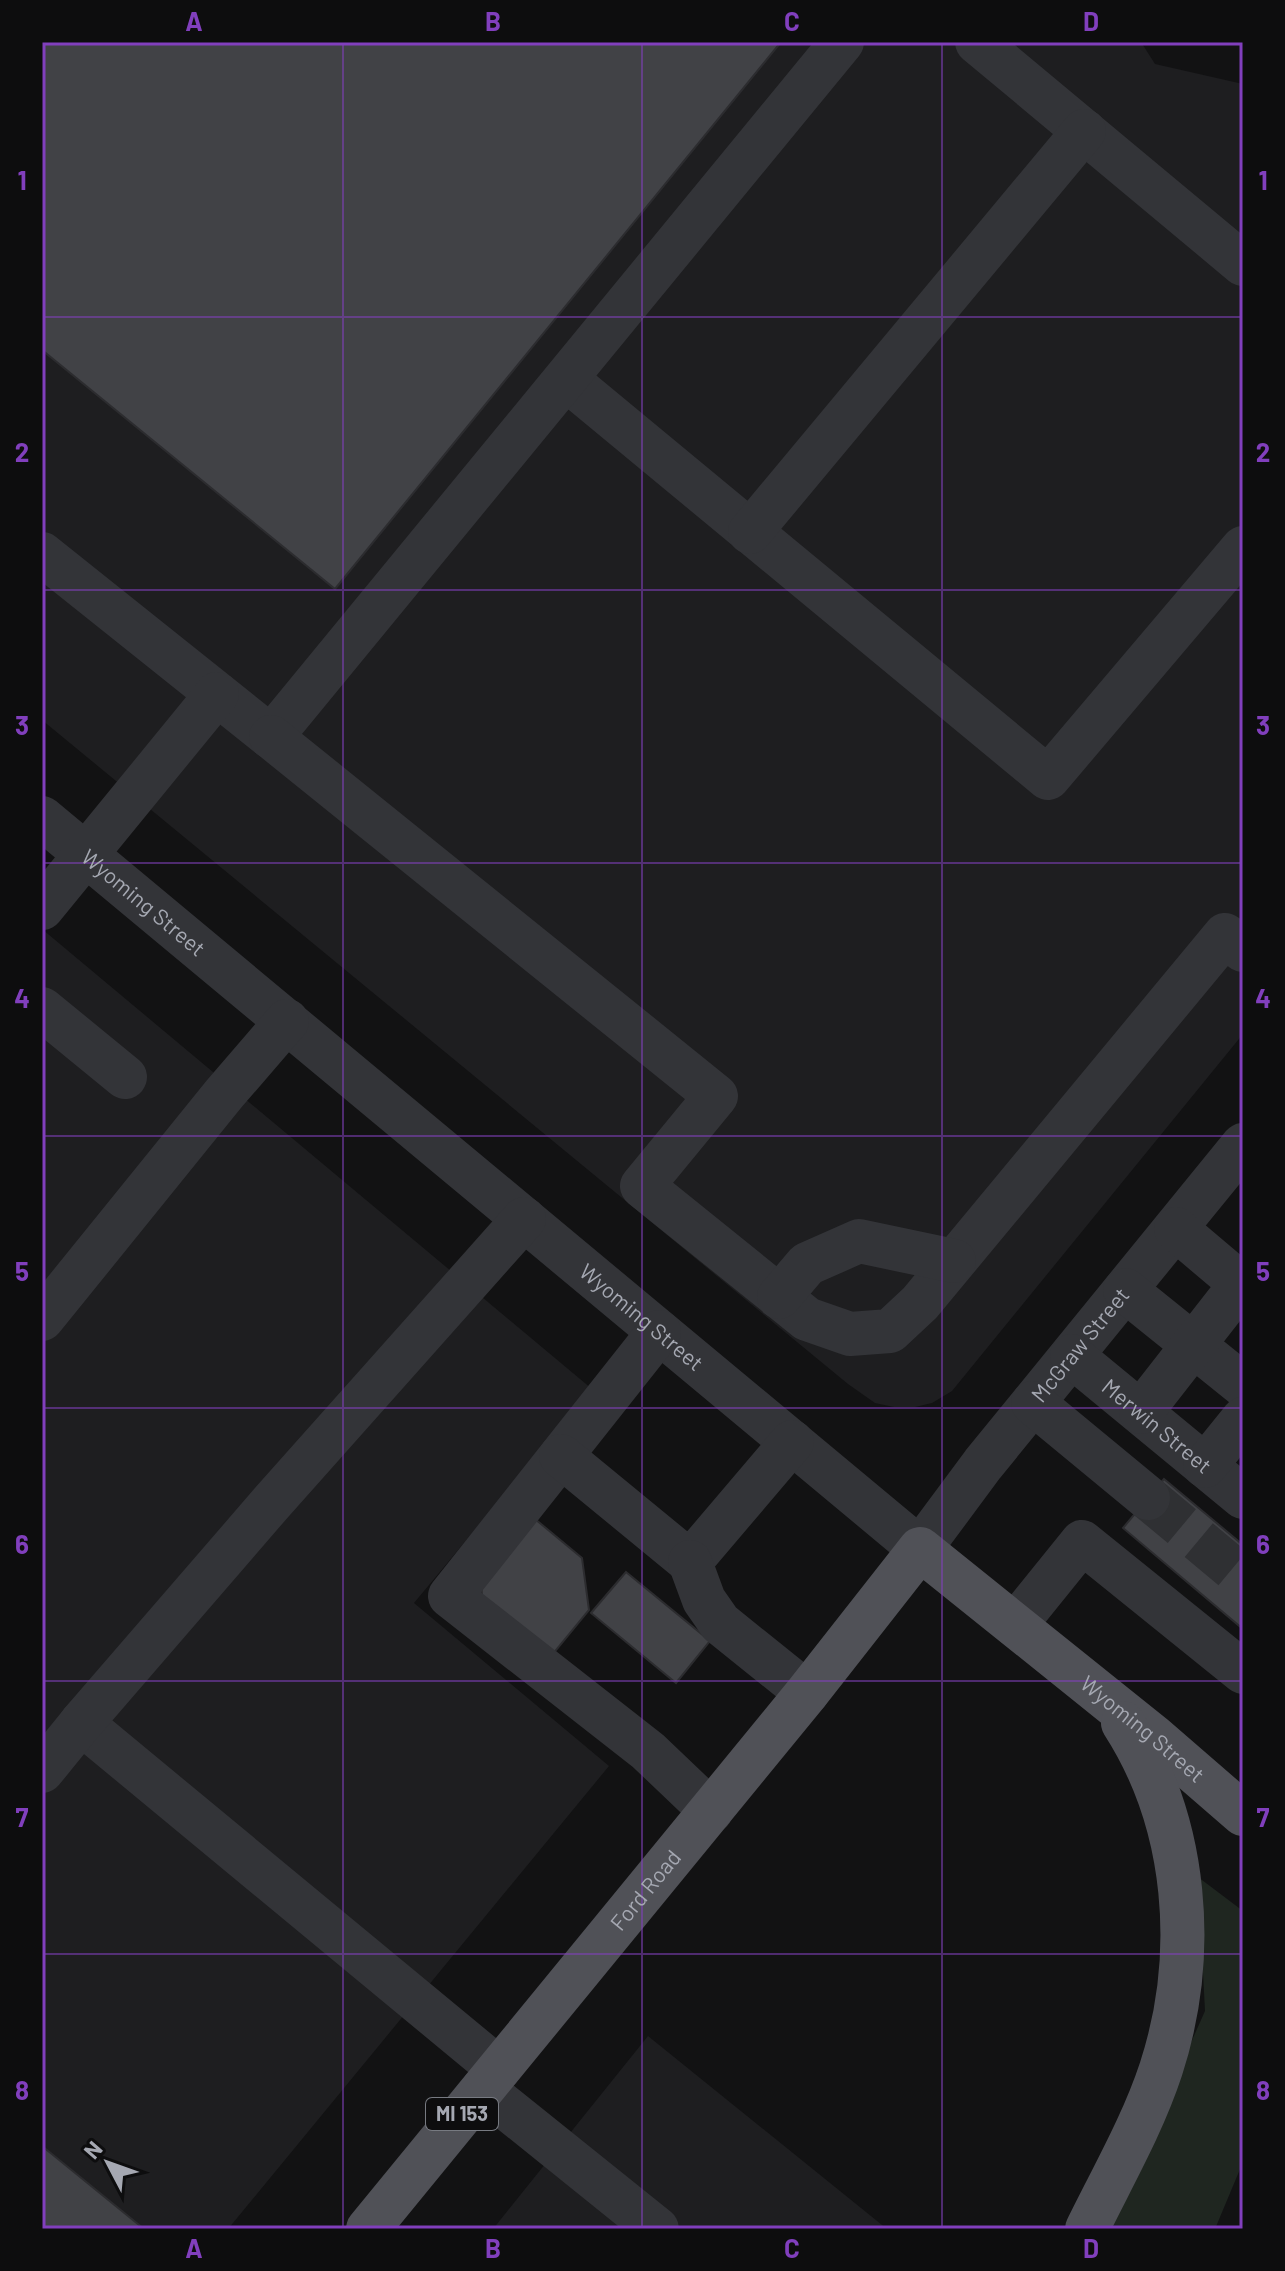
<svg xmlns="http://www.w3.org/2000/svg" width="1285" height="2271" font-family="Barlow,sans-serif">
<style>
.built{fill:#1e1e20}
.green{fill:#1f2620}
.building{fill:#414246;stroke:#2c2c2f;stroke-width:2}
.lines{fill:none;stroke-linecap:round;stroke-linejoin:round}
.minor-tunnel{stroke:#2f3033;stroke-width:44;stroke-dasharray:44 22;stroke-linecap:butt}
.minor{stroke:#333438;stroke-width:44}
.major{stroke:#505157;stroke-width:44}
.grid{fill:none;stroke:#813fbd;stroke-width:2;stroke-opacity:0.55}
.labels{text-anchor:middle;stroke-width:8;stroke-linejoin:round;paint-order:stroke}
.shield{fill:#0d0d0e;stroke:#777a81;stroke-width:2}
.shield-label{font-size:20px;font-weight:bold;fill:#a5a8b2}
.street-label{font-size:22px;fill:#a5a8b2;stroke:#0d0d0e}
.neatline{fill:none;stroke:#813fbd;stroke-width:3}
.grid-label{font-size:26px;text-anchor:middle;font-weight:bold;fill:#813fbd}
</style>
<rect width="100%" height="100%" fill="#121213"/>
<g class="built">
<polygon points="42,42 1141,42 1155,64 1243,84 1243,1034 952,1391 932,1403 915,1407 894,1407 875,1403 848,1384 42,720"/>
<polygon points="42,929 592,1389 414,1603 609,1766 228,2229 42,2229"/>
<polygon points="648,2036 887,2229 493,2229"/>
</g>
<polygon class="green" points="1198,1877 1243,1911 1243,2162 1215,2229 1108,2229 1205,2011"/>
<g class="building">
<polygon points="42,42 781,42 335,589 42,350"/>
<polygon points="1164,1479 1243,1545 1243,1629 1123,1528"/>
<polygon points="535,1519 582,1558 589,1610 548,1660 483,1612 481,1581"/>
<polygon points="626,1572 710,1641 676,1683 591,1613"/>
<polygon points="42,2146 144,2229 42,2229"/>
</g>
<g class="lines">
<polyline class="minor-tunnel" points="1148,1498 1243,1577"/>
<g class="minor">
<polyline points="977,42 1243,264"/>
<polyline points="566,379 1048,778 1243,548"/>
<polyline points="750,532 1084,131"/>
<polyline points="42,554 271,737 842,42"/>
<polyline points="271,737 716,1096 642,1186 807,1319 850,1334 890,1331 920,1303 1225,935 1243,950"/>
<path id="s1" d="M 42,818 L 920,1549 L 983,1464 L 1243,1145"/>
<polyline points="42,908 217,694"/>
<polyline points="42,1009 125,1077"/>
<polyline points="1125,1290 1243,1385"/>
<polyline points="779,1297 807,1264 859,1241 954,1261"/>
<polyline points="42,1319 224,1094 287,1021"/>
<polyline points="659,1332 450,1596 648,1751 711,1811"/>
<path id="s2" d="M 1072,1356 L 1243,1497"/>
<polyline points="1033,1403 1148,1498"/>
<polyline points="1141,1412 1241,1284 1176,1229"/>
<polyline points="561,1456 690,1562 792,1442"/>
<polyline points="1205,1466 1243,1419"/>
<polyline points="690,1562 704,1600 720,1623 807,1693"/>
<polyline points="1015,1625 1082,1542 1243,1672"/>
<polyline points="81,1723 499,2069"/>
<polyline points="42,1771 81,1723 272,1502 524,1219"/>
<polyline points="483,2089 657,2229"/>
</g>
<g class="major">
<path id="s3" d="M 368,2229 L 807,1693 L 920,1549 L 1154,1737 L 1243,1814"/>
<path d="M 1087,2229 C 1113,2176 1143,2124 1161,2069 C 1198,1955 1188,1824 1123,1723"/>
</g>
</g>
<path class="grid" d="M 343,42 L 343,2229M 642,42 L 642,2229M 942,42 L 942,2229M 42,317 L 1243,317M 42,590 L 1243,590M 42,863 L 1243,863M 42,1136 L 1243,1136M 42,1408 L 1243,1408M 42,1681 L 1243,1681M 42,1954 L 1243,1954"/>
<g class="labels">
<rect class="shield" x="426" y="2098" width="72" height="32" rx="6"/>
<g class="shield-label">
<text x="462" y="2121">MI 153</text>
</g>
<g class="street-label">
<text dy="8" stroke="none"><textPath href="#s1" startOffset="132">Wyoming Street</textPath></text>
<text dy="8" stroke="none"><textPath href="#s1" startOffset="780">Wyoming Street</textPath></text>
<text dy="8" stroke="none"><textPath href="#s1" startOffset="1402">McGraw Street</textPath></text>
<text dy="8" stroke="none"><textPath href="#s2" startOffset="110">Merwin Street</textPath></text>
<text dy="8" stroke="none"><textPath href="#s3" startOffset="1162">Wyoming Street</textPath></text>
<text dy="8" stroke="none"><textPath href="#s3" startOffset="438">Ford Road</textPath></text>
</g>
</g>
<rect width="1285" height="2271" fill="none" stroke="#0d0d0e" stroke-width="88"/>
<g transform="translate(108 2163) rotate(311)" stroke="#0d0d0e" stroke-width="6" paint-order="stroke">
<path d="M0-6L14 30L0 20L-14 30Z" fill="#a5a8b2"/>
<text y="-12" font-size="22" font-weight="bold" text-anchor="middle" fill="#a5a8b2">N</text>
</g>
<rect x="44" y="44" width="1197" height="2183" class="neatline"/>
<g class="grid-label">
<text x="194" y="31">A</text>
<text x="493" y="31">B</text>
<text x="792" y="31">C</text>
<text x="1091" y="31">D</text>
<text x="22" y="190">1</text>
<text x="1263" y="190">1</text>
<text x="22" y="462">2</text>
<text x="1263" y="462">2</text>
<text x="22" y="735">3</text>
<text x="1263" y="735">3</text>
<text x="22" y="1008">4</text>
<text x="1263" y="1008">4</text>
<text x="22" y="1281">5</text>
<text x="1263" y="1281">5</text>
<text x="22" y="1554">6</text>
<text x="1263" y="1554">6</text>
<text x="22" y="1827">7</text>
<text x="1263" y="1827">7</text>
<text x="22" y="2100">8</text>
<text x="1263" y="2100">8</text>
<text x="194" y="2258">A</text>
<text x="493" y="2258">B</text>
<text x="792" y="2258">C</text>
<text x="1091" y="2258">D</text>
</g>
</svg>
